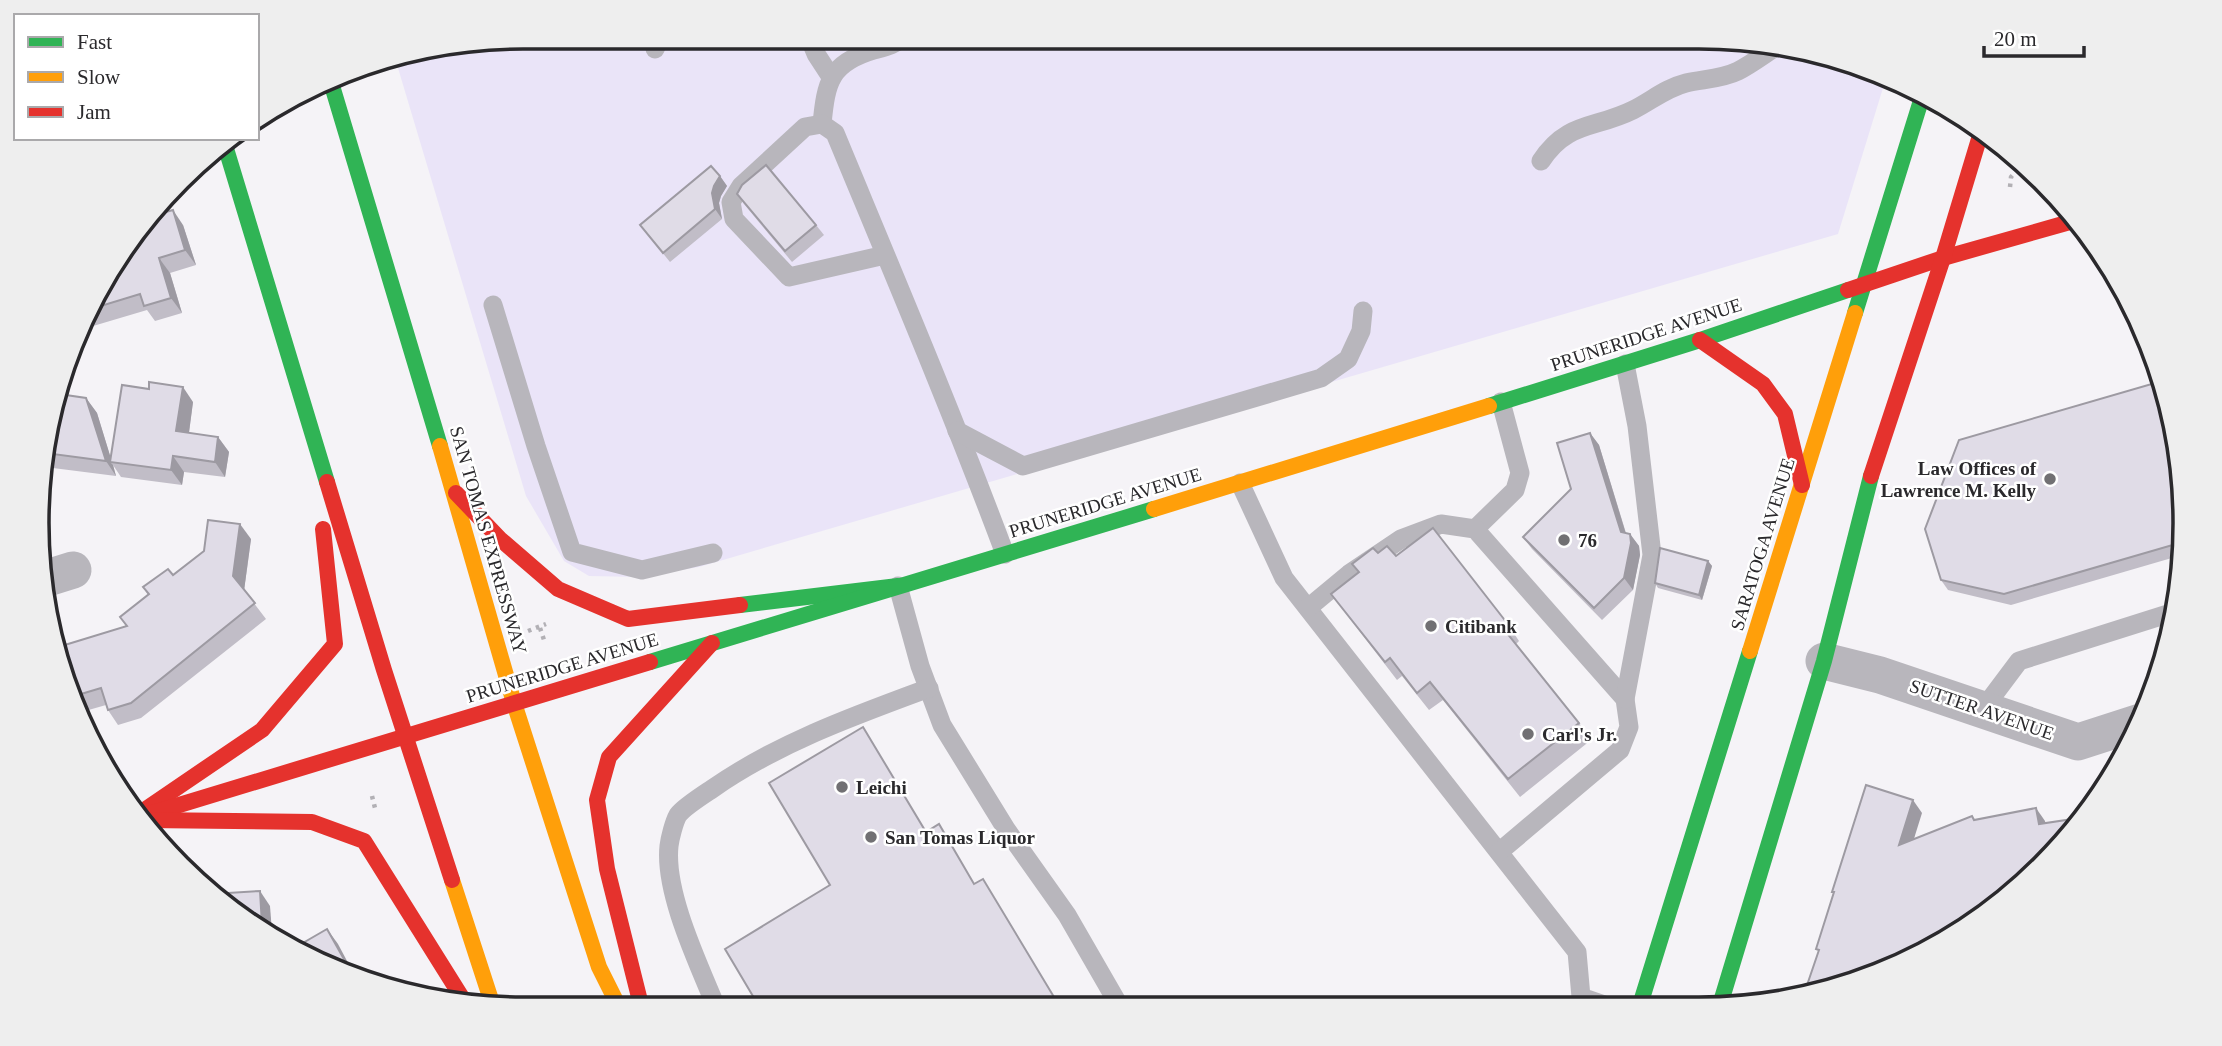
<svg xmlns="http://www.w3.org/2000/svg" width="2222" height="1046" font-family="Georgia,serif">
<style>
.green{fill:#eae4f8}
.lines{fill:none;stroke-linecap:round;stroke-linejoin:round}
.path{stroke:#b2b0b5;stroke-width:4.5;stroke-dasharray:3.5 5;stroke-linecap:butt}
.lane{stroke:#b8b6bc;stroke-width:19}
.street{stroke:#b8b6bc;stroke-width:37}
.fast{stroke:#30b455;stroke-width:16}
.slow{stroke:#ff9f0a;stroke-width:16}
.jam{stroke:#e5322d;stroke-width:16}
.wall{fill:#c1bdc7}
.shaded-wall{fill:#9d9aa2}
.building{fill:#e0dce7;stroke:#9d9aa2;stroke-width:2}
.poi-dot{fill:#717073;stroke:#fff;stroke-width:2.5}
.labels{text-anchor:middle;stroke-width:5;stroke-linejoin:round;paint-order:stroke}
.street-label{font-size:19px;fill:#2a292c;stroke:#fff}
.poi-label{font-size:19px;font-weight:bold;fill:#2a292c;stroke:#fff;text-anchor:start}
.rim{fill:none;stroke:#2a292c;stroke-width:3.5}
</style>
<rect width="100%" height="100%" fill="#f5f3f7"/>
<polygon class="green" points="523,37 1699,37 1794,46 1887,75 1838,234 699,567 639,577 589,576 564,561 526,496 395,58"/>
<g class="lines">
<g class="path">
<polyline points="2010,187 2011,177 2022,165"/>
<polyline points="540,628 545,643"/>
<polyline points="528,631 546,624"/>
<polyline points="372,796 375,808"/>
</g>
<g class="lane">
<polyline points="809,37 816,54 831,77"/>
<polyline points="655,49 660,37"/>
<path d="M 822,124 C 826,82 830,63 874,50 C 885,47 895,45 904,37"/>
<path d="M 1541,161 C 1567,121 1595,129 1633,110 C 1651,101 1666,88 1686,83 C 1703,79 1722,79 1738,71 C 1752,64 1766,53 1779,45"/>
<path d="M 885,255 L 789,277 L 734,219 L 731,202 L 741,186 L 805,127 L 822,124 L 835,133 C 893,273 952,412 1005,554"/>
<polyline points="493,305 536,446 572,552 642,570 713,553"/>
<polyline points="957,431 1023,466 1321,378 1348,359 1361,331 1363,311"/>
<polyline points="1240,483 1284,578 1577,952 1581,997 1607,1006"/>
<polyline points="1475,529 1515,490 1520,473 1501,402"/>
<polyline points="898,586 920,666 942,725 1006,829 1067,915 1120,1007"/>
<polyline points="1308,608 1349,574 1401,539 1441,524 1475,529 1625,699 1629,727 1620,750 1499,852"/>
<polyline points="1625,699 1652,555 1637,426 1625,364"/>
<polyline points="1983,709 2019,661 2177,611"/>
<path d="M 717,1009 C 699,965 664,893 669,846 C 670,838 674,822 678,815 C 684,807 703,795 712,789 C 778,743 853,716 929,688"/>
</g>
<g class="street">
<polyline points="41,580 73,570"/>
<polyline points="1824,661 1880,675 2078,742 2140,722"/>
</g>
<g class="fast">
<polyline points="330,79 440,446"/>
<polyline points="224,142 327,482"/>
<polyline points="1855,313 1923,94"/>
<polyline points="1489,406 1700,340 1848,290"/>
<polyline points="740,605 898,586"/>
<polyline points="650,662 1154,509"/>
<polyline points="1640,1005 1750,651"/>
<polyline points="1720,1005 1824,661 1871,476"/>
</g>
<g class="slow">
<polyline points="440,446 514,703 599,967 620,1009"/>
<polyline points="1154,509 1489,406"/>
<polyline points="1750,651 1855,313"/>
<polyline points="452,880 493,1006"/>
</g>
<g class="jam">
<polyline points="1848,290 1943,258 2077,220"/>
<polyline points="1700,340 1763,384 1785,414 1802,485"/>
<polyline points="1871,476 1943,258 1982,129"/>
<polyline points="327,482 384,670 452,880"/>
<polyline points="456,493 500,539 558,589 628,619 740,605"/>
<polyline points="140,813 262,730 335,644 323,529"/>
<polyline points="143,816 650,662"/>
<polyline points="146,820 312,822 364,841 466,1004"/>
<polyline points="642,1009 607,869 597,800 609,757 712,643"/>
</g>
</g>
<g class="wall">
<polygon points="720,176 727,186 721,196 719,203 722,219 670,262 640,225"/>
<polygon points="737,194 816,225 824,235 792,262 744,204"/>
<polygon points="183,225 196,265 170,273 182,313 155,321 147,310 83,329 102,280"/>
<polygon points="86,398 97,413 111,459 193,402 189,433 218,437 229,452 225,477 184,472 182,485 121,477 113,465 116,476 45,467 46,429"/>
<polygon points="1590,433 1599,445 1626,533 1630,534 1639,546 1640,555 1633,590 1602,620 1532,549 1523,537 1571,489"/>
<polygon points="45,474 49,487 44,489"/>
<polygon points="2185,523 2182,555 2011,605 1948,590 1941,580"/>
<polygon points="251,539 244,590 266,619 141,718 118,725 108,710 106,705 78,713 62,679 126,626 120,617 148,595 143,587 173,575"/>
<polygon points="1378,553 1396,556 1507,623 1519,641 1516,644 1579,723 1591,740 1520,797 1443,700 1429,710 1402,676 1397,680 1344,611 1331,594 1358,573 1352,564"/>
<polygon points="1708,561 1712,566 1702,600 1658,588 1655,583"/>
</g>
<g class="shaded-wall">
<polygon points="720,176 727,186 721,196 719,203 722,219 715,209 712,193 714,186"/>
<polygon points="173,210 183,225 196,265 185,250"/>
<polygon points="159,258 170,273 182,313 171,298"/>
<polygon points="183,387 193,402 187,447 176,431"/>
<polygon points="86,398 97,413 112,462 110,462 113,465 116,476 106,461"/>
<polygon points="1590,433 1599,445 1629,544 1621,532"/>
<polygon points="218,437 229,452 225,477 215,462"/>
<polygon points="173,456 184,472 182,485 171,470"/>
<polygon points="240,524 251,539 244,591 233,576"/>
<polygon points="1630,534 1639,546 1640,555 1633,590 1624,578"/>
<polygon points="1708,561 1712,566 1702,600 1699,595"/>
<polygon points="1913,800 1922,813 1908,858 1899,845"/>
<polygon points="2036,808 2045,821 2048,837 2039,824"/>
<polygon points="260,891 270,906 272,932 262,925"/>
<polygon points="327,929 338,944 356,978 354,977"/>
</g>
<g class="building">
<polygon points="766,165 816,225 785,251 737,194 742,185"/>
<polygon points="711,166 720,176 714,186 712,193 715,209 663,253 640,225"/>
<polygon points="173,210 185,250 159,258 171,298 144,306 140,294 91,309 102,280 155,215"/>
<polygon points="2162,381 2176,428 2185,523 2183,542 2004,594 1941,580 1925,529 1959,440"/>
<polygon points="149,382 183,387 176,431 218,437 215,462 173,456 171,470 110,462 122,385 149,389"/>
<polygon points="59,394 86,398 106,461 45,453 46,429"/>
<polygon points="1590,433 1621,532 1630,534 1631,543 1624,578 1594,608 1523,537 1571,489 1557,443"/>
<polygon points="208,520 240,524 233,576 255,603 131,703 108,710 101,688 71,697 62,679 55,648 127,626 120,617 149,594 143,587 168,569 173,575 204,551"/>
<polygon points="1433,528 1507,623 1502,627 1579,723 1508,779 1430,682 1417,693 1390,658 1385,662 1331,594 1359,572 1352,564 1373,548 1378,553 1387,546 1396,556"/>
<polygon points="1660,548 1708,561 1699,595 1655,583"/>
<polygon points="863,727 926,832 939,824 974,884 983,879 1060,1007 760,1008 725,949 830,885 769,783"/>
<polygon points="1866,785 1913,800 1899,845 1972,816 1974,820 2036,808 2039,824 2086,817 1995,909 1885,972 1804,994 1819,950 1816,949 1834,892 1832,892"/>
<polygon points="260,891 262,925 211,894"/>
<polygon points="327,929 354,977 337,972 296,947"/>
</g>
<g class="poi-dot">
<circle cx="2050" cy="479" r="7"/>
<circle cx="1564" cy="540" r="7"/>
<circle cx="1431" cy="626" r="7"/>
<circle cx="1528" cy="734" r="7"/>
<circle cx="842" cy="787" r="7"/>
<circle cx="871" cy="837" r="7"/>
</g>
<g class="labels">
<g class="street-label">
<text transform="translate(1646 334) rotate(-18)" y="7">PRUNERIDGE AVENUE</text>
<text transform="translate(1105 502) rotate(-17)" y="7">PRUNERIDGE AVENUE</text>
<text transform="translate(489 540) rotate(74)" y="7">SAN TOMAS EXPRESSWAY</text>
<text transform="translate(1762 544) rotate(-73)" y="7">SARATOGA AVENUE</text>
<text transform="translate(562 667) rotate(-17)" y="7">PRUNERIDGE AVENUE</text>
<text transform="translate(1982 709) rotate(19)" y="7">SUTTER AVENUE</text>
</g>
<g class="poi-label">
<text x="2036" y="475" text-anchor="end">Law Offices of<tspan x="2036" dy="22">Lawrence M. Kelly</tspan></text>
<text x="1578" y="547">76</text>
<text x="1445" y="633">Citibank</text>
<text x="1542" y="741">Carl's Jr.</text>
<text x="856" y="794">Leichi</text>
<text x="885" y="844">San Tomas Liquor</text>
</g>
</g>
<path d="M0 0H2222V1046H0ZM523 49H1699A474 474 0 0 1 2173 523V523A474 474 0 0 1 1699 997H523A474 474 0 0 1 49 523V523A474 474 0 0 1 523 49Z" fill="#eee" fill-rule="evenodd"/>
<path class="rim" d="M523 49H1699A474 474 0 0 1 2173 523V523A474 474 0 0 1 1699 997H523A474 474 0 0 1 49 523V523A474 474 0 0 1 523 49Z"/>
<rect x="14" y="14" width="245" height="126" fill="#ffffff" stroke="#aaa9ab" stroke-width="2"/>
<rect x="28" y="37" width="35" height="10" fill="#30b455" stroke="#aaa9ab" stroke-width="2"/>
<text x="77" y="49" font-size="21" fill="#2a292c">Fast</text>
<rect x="28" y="72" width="35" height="10" fill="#ff9f0a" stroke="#aaa9ab" stroke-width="2"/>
<text x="77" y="84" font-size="21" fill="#2a292c">Slow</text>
<rect x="28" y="107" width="35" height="10" fill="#e5322d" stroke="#aaa9ab" stroke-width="2"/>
<text x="77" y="119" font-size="21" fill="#2a292c">Jam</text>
<path d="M1984 46v10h100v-10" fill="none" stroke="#2a292c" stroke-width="3.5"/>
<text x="1994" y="46" font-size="21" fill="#2a292c" stroke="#ffffff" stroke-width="5" paint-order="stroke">20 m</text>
</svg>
